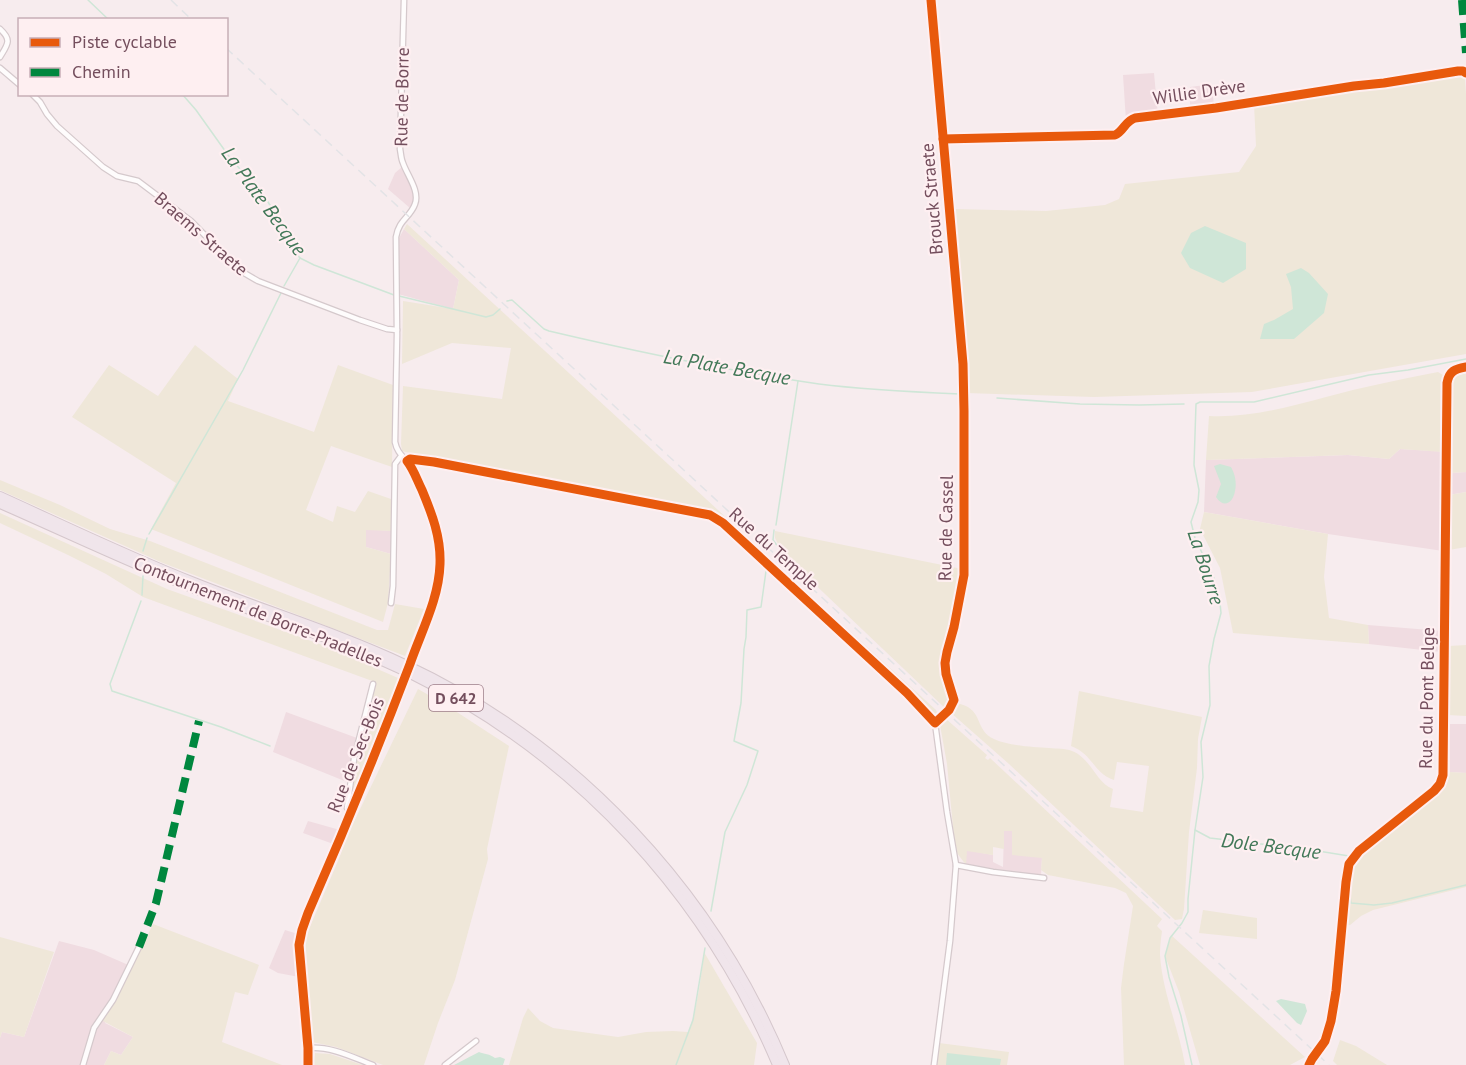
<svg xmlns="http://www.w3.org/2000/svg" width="1466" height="1065" font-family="'PT Sans',sans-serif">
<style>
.residential{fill:#f0dce1}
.green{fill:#efe7d9}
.water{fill:#cfe6d7}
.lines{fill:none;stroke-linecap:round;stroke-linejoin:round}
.stream{stroke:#cfe6d7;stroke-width:1.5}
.street-casing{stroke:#d5c9cc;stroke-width:7}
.highway-casing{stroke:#d5c7cc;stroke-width:10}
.street{stroke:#fefcfc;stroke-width:4.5}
.highway{stroke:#f0e5eb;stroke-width:8}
.rail{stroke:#e3e3e6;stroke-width:1.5;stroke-dasharray:9 6;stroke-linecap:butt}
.street-bridge-casing{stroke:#d5c9cc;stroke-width:7;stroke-linecap:butt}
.street-bridge{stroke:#fefcfc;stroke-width:4.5}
.quiet{stroke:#00873e;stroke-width:8;stroke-dasharray:15 8;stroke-linecap:butt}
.cycleway-casing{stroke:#feeff1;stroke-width:13}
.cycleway{stroke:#e8590c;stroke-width:9}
.labels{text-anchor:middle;stroke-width:4.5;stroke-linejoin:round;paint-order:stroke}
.shield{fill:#feeff1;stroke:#9d7e89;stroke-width:1.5}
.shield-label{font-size:16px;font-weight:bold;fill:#744e5d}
.street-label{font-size:18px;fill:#744e5d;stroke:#feeff1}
.water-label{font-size:20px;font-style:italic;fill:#427858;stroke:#feeff1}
</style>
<rect width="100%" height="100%" fill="#f7ecee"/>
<g class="residential">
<polygon points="1154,73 1158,116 1126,121 1123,75"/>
<polygon points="1212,84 1214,107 1190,110 1190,87"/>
<polygon points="402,167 414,192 413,203 410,208 388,189 395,173"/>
<polygon points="404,229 459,280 453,309 398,294 398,240"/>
<polygon points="1400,449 1450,452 1450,473 1466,472 1466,492 1449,495 1449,550 1443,551 1328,534 1204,512 1206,460 1348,455 1389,459"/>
<polygon points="366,529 391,531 391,554 366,547"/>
<polygon points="1368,625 1442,631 1441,652 1369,644"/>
<polygon points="286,712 357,738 347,782 273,752"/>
<polygon points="1449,724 1466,724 1466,773 1450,772"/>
<polygon points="308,821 340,830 336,845 303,833"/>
<polygon points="1012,830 1042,857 1041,876 966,865 966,850 993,855 993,862 1003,867 1004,831"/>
<polygon points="285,930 298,934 296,952 299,977 278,973 269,968"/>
<polygon points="59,941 94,950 133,967 105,1023 133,1037 121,1055 111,1051 104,1065 0,1065 0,1038 2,1032 24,1037"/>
</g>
<g class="green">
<polygon points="1458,76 1465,78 1466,94 1466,354 1252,392 1094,397 966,393 961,307 954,209 1046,211 1105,205 1119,199 1125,184 1239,172 1256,146 1254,104"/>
<polygon points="407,224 743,533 758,547 756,551 720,519 706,508 604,492 427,457 402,451 401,444 403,386 502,399 511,348 452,343 402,364 403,301 453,309 459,280 404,229"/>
<polygon points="195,345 238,379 228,401 314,432 338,365 393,385 392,467 331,446 306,510 333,522 337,506 355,512 368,491 391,499 391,531 366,530 366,547 391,554 388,603 383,622 151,529 176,483 72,417 109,365 158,396"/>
<path d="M 1438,372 L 1443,375 L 1445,383 L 1443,452 L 1400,449 L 1389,459 L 1348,455 L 1206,460 L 1209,416 C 1249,418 1288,407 1326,397 C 1363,387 1401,379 1438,372 Z"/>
<polygon points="1466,373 1466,472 1450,473 1452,377"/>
<polygon points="0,480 60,505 110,529 150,541 377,630 388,630 395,604 424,609 405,656 163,563 0,490"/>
<polygon points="1466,492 1466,547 1449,550 1449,495"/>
<polygon points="1204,512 1328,534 1324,577 1329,618 1368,625 1369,644 1233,633 1220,568 1200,529"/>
<polygon points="0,513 167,589 325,646 398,678 395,695 354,800 350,801 356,766 375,682 143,597 106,574 68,555 0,523"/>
<polygon points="775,531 962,569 951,631 943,661 943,672 948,692 948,705 945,708 784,555 775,538"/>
<polygon points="787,574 936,710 938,715 934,717 932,716 788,581"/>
<polygon points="1466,645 1466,716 1448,715 1449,646"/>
<polygon points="418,689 446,705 509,746 487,849 488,859 455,980 438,1023 424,1065 383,1065 336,1047 312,1042 309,1027 310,1011 305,954 306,936 338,861 350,830"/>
<path d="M 1079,691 L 1202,717 L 1198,739 L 1197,768 L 1189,832 L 1184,909 L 1182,919 L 1175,920 L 1009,764 L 950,712 L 953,707 L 960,704 C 984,710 974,730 994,739 C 1009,746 1033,747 1049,748 C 1057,749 1065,748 1072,751 C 1091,758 1096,783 1113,789 L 1110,807 L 1143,812 L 1149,766 L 1117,762 L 1114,780 C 1094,774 1093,754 1071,746 Z"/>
<path d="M 945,718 L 987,755 L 985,758 L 988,760 L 990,758 L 1162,919 L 1157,926 L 1162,931 C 1161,938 1160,946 1160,954 C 1162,992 1179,1028 1185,1065 L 1124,1065 L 1121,988 L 1124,964 L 1133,906 L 1126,893 L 1115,888 L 1048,875 L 1041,870 L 1042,858 L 1012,855 L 1012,831 L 1004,831 L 1004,849 L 993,847 L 993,855 L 967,851 L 966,865 L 957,853 L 954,838 L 947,764 L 940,725 L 941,721 Z"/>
<polygon points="1450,772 1466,773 1466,887 1373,910 1361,916 1350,925 1344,926 1350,875 1357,857 1437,795 1448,781"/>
<polygon points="1203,910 1257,918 1257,939 1199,933"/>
<polygon points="153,924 259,965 248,995 235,992 222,1042 282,1065 104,1065 111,1051 121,1055 133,1037 101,1020 116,1001"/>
<polygon points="1171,935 1305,1057 1290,1065 1200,1065 1179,992 1165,956"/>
<polygon points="0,937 54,952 24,1037 2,1032 0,1038"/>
<path d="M 704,952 L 757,1043 L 754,1065 L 509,1065 L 523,1018 L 528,1008 L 540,1021 L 553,1028 L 618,1037 L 646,1032 L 673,1031 L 688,1032 C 698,1007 701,978 704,952 Z"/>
<polygon points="1340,1040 1356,1046 1387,1065 1337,1065 1333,1061"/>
<polygon points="939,1043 1009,1052 1007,1065 937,1065"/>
<polygon points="315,1053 330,1054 363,1065 313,1065"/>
</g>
<g class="water">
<polygon points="1205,226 1246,243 1246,269 1223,283 1190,268 1181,253 1191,233"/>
<polygon points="1301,268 1309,273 1328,294 1324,313 1294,339 1260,339 1264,324 1274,320 1293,309 1291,287 1286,274"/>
<path d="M 1220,464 L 1231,467 C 1235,474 1237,483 1235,491 C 1233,503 1224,509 1216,497 L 1221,484 L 1214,466 Z"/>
<polygon points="1281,999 1305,1004 1307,1011 1301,1025 1297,1023 1276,1001"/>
<path d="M 479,1052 C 484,1054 490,1054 495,1058 L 500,1057 L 505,1059 L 503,1065 L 454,1065 Z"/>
<polygon points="947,1053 1001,1059 1000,1065 946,1065"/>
</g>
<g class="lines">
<g class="stream">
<polyline points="88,0 109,20"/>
<polyline points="182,94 196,110 228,155 268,202 286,230 295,252 300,258 314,265 394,295"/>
<polyline points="284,286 300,258"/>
<polyline points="399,296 486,317 493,315 500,309"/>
<path d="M 507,301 L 512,300 L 544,329 L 549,331 C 638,352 729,371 819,384 C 866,390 913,392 960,394"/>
<polyline points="997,398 1080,404 1139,405 1184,404"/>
<polyline points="776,525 798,381"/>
<polyline points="774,530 773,540 779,548 779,550"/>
<polyline points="149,534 243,370 281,293"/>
<polyline points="143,551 147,538"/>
<polyline points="768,561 770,559"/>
<polyline points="142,595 143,576"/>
<polyline points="141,601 110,684 112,691 221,727 270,746"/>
<polyline points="1195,830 1210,838 1312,850 1349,856"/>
<path d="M 1356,861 C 1352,874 1348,889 1351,903 L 1374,905 L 1392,903 L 1466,885"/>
<polyline points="711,911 725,832 747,785 758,751 734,741 741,703 744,649 746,637 747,610 761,607 766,571 765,565"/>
<polyline points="676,1065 693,1020 705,948"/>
<polyline points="1192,1065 1181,1016 1169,977 1165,956 1170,938 1182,923 1188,912 1188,899 1195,830 1203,777 1201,742 1210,705 1209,666 1214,639 1221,613 1220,603 1214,578 1195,538 1191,522 1198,502 1199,490 1194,465 1196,404 1200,402 1254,402 1369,375 1408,370 1466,359"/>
</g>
<defs>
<g id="street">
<path d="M 404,0 L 400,149 C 401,154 401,159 403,163 C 407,175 420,191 415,204 C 410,218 399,219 396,237 L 397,335 L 395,442 C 397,453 404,457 410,465 C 414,472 417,479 420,486 C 426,499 432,512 436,525 C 448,572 429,613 413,656"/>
<polyline points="931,0 963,364 964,575 954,627 947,652 945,663 946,674 954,700 949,710 935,723"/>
<path d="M 0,29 C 12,40 8,44 0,57"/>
<polyline points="0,68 20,85"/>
<polyline points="32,94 40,102 47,114 57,126 103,167 117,176 138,181 146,187 191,221 239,270 258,281 360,320 387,329 397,330"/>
<path d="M 943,139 L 1115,135 C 1124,131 1125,121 1135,118 L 1216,108 L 1354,86 L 1384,83 L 1458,71 L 1463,71 L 1466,73"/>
<polyline points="407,461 412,459 429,461 700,512 713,516 723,523 907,693 935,723"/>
<polyline points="391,603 393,586 395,464 401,456"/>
<polyline points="351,813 347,808 354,759 373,684"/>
<polyline points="956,865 993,872 1044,878"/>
<path d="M 308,1048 C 331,1046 352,1057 373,1065"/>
<polyline points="83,1065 94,1028 113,1000 139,947"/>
<polyline points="308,1065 308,1048 299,945 302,930 308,913 362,790 402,685"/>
<polyline points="445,1065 476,1041"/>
<polyline points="934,1065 950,941 956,865 947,812 935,723"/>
<path d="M 1309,1065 L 1312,1059 L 1325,1041 L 1331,1021 L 1336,991 L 1346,882 L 1349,864 L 1359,851 L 1434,791 L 1440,784 L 1443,775 L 1447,383 C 1449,371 1455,369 1466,367"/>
</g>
<g id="highway">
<path d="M 0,496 C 64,525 128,556 194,582 C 264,610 337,632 405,664 C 576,744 713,891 785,1065"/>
<path d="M 0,504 C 64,532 127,562 192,588 C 266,618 343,641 414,676 C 578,757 706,897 777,1065"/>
</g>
</defs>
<use href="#street" class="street-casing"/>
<use href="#highway" class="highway-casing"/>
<use href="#street" class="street"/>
<use href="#highway" class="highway"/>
<g class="rail">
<polyline points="171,0 192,20"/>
<polyline points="226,48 1329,1065"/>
</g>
<defs>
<polyline id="street-bridge" points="402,685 413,656"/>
</defs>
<use href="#street-bridge" class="street-bridge-casing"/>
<use href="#street-bridge" class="street-bridge"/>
<g class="quiet">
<polyline points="1462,0 1466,53"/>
<polyline points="139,947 156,903 199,721"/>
</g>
<defs>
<g id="cycleway">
<path d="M 943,139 L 1115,135 C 1124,131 1125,121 1135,118 L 1216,108 L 1354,86 L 1384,83 L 1458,71 L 1463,71 L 1466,73"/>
<path d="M 308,1065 L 308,1048 L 299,945 L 302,930 L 308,913 C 344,831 378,748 410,664 C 421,632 439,599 440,564 C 441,537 432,514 422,490 C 417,480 414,470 407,461 L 410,459 L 434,462 L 710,515 L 723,523 L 907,693 L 935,723 L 949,710 L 954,700 L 946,674 L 945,663 L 947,652 L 954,627 L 964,575 L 964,411 L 963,364 L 931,0"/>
<path d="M 1309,1065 L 1312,1059 L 1325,1041 L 1331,1021 L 1336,991 L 1346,882 L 1349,864 L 1359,851 L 1434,791 L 1440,784 L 1443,775 L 1447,383 C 1449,371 1455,369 1466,367"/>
</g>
</defs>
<use href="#cycleway" class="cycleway-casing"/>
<use href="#cycleway" class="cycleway"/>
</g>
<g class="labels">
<rect class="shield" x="429" y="685" width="54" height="26" rx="4.5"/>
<g class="shield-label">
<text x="456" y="704">D 642</text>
</g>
<g class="street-label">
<text transform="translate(1199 92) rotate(-8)" y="6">Willie Drève</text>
<text transform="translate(402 97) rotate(-89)" y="6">Rue de Borre</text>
<text transform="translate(932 199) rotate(-95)" y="6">Brouck Straete</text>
<text transform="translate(201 234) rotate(41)" y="6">Braems Straete</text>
<text transform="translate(946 528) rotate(-89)" y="6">Rue de Cassel</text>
<text transform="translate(774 549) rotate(42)" y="6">Rue du Temple</text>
<text transform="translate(258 612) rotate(22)" y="6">Contournement de Borre-Pradelles</text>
<text transform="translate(1427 698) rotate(-89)" y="6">Rue du Pont Belge</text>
<text transform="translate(356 755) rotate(-68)" y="6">Rue de Sec-Bois</text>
</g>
<g class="water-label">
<text transform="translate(264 201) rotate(54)" y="7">La Plate Becque</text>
<text transform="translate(727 367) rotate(10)" y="7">La Plate Becque</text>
<text transform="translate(1206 567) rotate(72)" y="7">La Bourre</text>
<text transform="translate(1271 846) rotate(7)" y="7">Dole Becque</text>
</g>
</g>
<rect x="18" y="18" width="210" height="78" fill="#feeff1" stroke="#c7afb6" stroke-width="1.5"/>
<rect x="30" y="38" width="30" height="9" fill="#e8590c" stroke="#c7afb6" stroke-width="1.5"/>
<text x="72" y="48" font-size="18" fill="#744e5d">Piste cyclable</text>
<rect x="30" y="68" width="30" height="9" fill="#00873e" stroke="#c7afb6" stroke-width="1.5"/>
<text x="72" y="78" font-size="18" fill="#744e5d">Chemin</text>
</svg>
